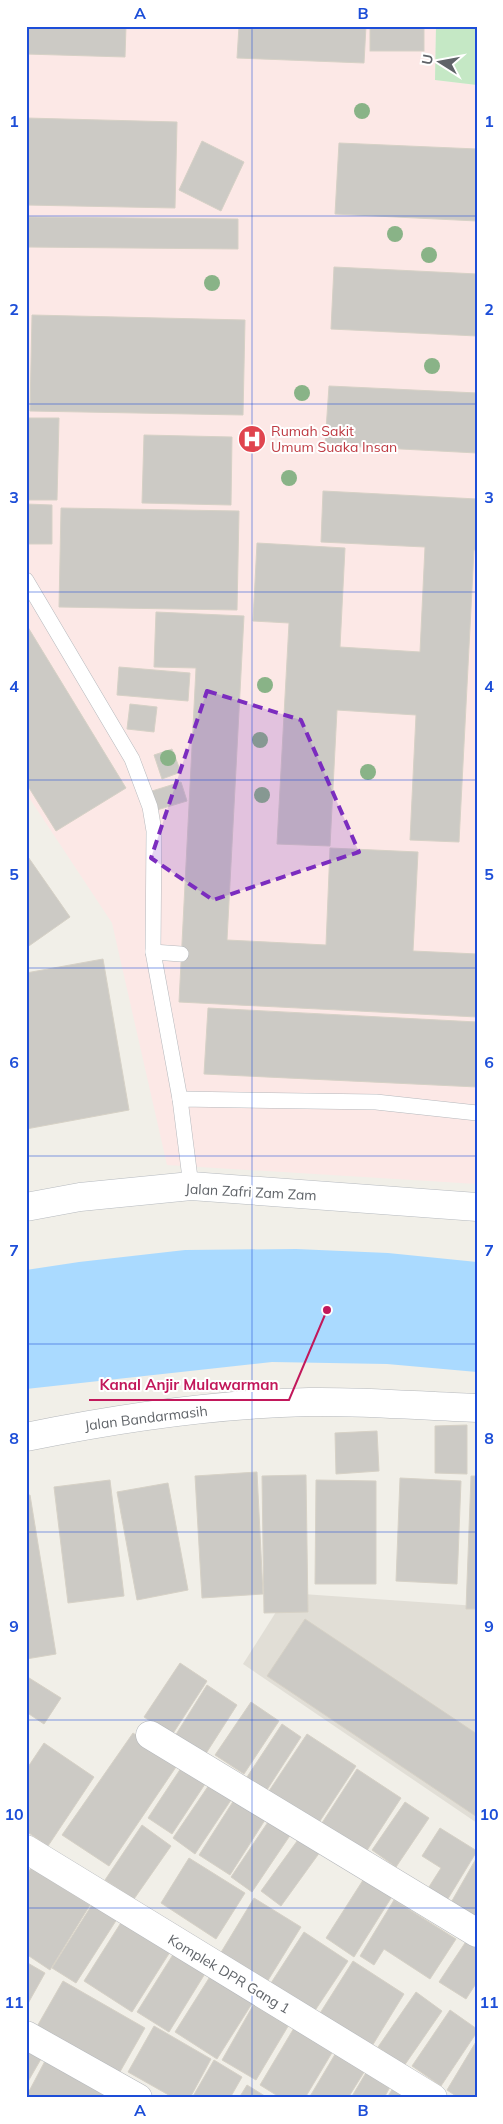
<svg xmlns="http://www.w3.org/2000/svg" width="503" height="2124" font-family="Mulish,sans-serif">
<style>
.education{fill:#e1ded6}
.medical{fill:#fce8e6}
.green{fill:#c5e8c5}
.water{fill:#aadaff}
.building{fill:#cccac5;stroke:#d6d1c6}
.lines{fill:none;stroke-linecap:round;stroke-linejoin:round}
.service-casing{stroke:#b5b8bc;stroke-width:16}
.minor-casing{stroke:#b5b8bc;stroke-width:29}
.tertiary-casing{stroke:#b5b8bc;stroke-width:29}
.secondary-casing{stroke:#b6babf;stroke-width:29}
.service{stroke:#fff;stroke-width:15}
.minor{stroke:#fff;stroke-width:28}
.tertiary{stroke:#fff;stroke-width:28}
.secondary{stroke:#fff;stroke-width:28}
.tree{fill:#89b387}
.marked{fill:#7b2cbf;fill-opacity:0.2;stroke:#7b2cbf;stroke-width:4;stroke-dasharray:10 6;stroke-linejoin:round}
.grid{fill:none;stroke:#1d4ed8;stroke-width:1;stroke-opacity:0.55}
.labels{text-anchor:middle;stroke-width:4;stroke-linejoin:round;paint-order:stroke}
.health-label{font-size:14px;fill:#be3a42;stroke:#fff;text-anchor:start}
.street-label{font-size:14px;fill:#5f6368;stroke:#fff}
.leader{fill:none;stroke:#c2185b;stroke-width:2}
.callout-dot{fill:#c2185b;stroke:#fff;stroke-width:2}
.callout-label{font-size:15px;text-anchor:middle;font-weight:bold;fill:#c2185b;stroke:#fff;stroke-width:4;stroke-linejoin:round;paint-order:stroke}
.neatline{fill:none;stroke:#1d4ed8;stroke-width:2}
.grid-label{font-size:16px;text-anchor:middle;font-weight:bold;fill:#1d4ed8}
</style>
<rect width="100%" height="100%" fill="#f1efe8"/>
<polygon class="education" points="288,1593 477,1606 477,1823 243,1664"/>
<polygon class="medical" points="26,26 436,26 435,80 477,85 477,1184 167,1165 112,923 26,793"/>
<polygon class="green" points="436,26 477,26 477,85 435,80"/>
<polygon class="water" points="296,1249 388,1253 477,1262 477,1372 387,1364 272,1362 26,1389 26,1270 79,1262 185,1250"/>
<g class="building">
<polygon points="26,26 126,26 125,57 26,54"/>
<polygon points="239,26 366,26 364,63 237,58"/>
<rect x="370" y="26" width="54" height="25"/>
<polygon points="26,118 177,122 175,208 26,205"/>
<polygon points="202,141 244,162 221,211 179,190"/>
<polygon points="339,143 477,149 477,221 335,214"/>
<polygon points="26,217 238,219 238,249 26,247"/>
<polygon points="334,267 477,274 477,336 331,329"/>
<polygon points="32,315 245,320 243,415 30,411"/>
<polygon points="329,386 477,393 477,453 325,445"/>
<polygon points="26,418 59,418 57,500 26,500"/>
<polygon points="144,435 232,437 231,505 142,503"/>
<polygon points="323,491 477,499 477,550 474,550 459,842 410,840 416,715 337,710 330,846 277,844 289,623 253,621 257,543 345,548 340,647 420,652 425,547 321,542"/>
<polygon points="26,504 52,505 52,544 26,544"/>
<polygon points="61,508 239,511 237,610 59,607"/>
<polygon points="156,612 244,616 227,940 326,945 330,848 418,852 413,951 477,954 477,1017 179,1002 196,668 154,667"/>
<polygon points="26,624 126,788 56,831 26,783"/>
<polygon points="119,667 190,673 188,701 117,695"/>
<polygon points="130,704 157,707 154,732 127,729"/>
<polygon points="172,749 181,772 162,779 154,755"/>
<polygon points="181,782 187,801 157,810 152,791"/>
<polygon points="26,854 70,917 26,948"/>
<polygon points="103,959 129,1110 26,1129 26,973"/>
<polygon points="208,1008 477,1022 477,1087 204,1074"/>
<polygon points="467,1425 467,1474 435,1473 435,1426"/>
<polygon points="377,1431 379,1471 336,1474 335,1433"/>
<polygon points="257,1472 263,1594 202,1598 195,1476"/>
<polygon points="306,1475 308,1612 264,1613 262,1476"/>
<polygon points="471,1476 477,1476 477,1609 466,1609"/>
<polygon points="400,1478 461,1481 457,1584 396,1581"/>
<polygon points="110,1480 124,1596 68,1603 54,1487"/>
<polygon points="316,1480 376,1481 376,1584 315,1584"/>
<polygon points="168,1483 188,1590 137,1600 117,1492"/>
<polygon points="30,1495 56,1654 26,1659 26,1496"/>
<polygon points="305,1619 477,1734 477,1817 267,1676"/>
<polygon points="180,1663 207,1681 172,1735 144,1717"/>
<polygon points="26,1676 61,1698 44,1724 26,1712"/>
<polygon points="207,1685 237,1705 205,1755 175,1736"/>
<polygon points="251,1702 279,1721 244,1774 215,1755"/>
<polygon points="282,1724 301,1737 265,1793 245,1780"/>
<polygon points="133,1733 178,1764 109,1866 62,1835"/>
<polygon points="307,1734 356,1766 318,1824 269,1791"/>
<polygon points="44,1743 94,1777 48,1846 26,1831 26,1770"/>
<polygon points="183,1765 207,1781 172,1834 148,1818"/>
<polygon points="357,1769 401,1798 366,1852 322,1823"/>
<polygon points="211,1782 233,1797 195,1854 173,1838"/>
<polygon points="234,1800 265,1820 230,1875 199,1855"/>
<polygon points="405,1802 429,1818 396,1867 372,1850"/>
<polygon points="270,1819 291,1834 252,1892 231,1877"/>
<polygon points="142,1825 171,1846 134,1899 105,1880"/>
<polygon points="440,1828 477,1851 446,1902 427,1890 441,1868 422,1856"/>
<polygon points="300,1837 320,1852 281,1906 261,1891"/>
<polygon points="477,1857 477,1922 449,1906"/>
<polygon points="189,1858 245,1893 216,1939 161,1903"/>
<polygon points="31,1868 90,1905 50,1970 26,1954 26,1876"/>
<polygon points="365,1877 393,1895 354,1957 326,1938"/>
<polygon points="254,1898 301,1927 267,1982 220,1954"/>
<polygon points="95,1900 119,1916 76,1983 52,1968"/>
<polygon points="394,1900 456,1939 430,1979 384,1949 374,1965 360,1956"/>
<polygon points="122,1921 170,1952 132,2012 84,1981"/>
<polygon points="304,1932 348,1961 314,2012 271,1983"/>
<polygon points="467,1940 477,1946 477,1982 466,1999 439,1982"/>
<polygon points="174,1953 206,1972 169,2032 137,2012"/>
<polygon points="353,1961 404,1994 369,2051 317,2018"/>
<polygon points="26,1962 45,1973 26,2007"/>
<polygon points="211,1975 253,2002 217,2059 175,2032"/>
<polygon points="63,1981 145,2028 117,2077 35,2030"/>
<polygon points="416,1992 442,2011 404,2066 378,2047"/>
<polygon points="255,2002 290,2023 256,2080 222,2060"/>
<polygon points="450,2010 477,2029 477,2032 441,2086 412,2066"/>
<polygon points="154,2026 211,2059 190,2098 174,2098 128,2072"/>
<polygon points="294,2028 333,2051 305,2098 281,2098 260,2085"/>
<polygon points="477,2040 477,2098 459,2098 447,2090"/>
<polygon points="26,2051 41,2059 26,2085"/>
<polygon points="337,2051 366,2069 348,2098 309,2098"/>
<polygon points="214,2060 242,2077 230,2098 192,2098"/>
<polygon points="45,2061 110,2098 26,2097"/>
<polygon points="367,2071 391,2085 384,2098 351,2098"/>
<polygon points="247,2085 268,2098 239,2098"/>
<polygon points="393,2088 410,2098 387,2098"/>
</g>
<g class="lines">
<defs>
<g id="service">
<polyline points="26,580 132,759 150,807 154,831 153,952 180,1099"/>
<polyline points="153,952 181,954"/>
<polyline points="191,1186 180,1099 376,1102 477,1113"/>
</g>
<g id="minor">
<polyline points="150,1735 477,1933"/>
<polyline points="26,1849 433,2098"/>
<polyline points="26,2035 138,2098"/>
</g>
<path id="tertiary" d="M 26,1437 C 119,1418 215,1404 309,1402 C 365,1401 421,1406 477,1408"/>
<polyline id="secondary" points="26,1207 80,1197 191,1186 477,1207"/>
</defs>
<use href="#service" class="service-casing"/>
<use href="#minor" class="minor-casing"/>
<use href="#tertiary" class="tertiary-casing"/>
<use href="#secondary" class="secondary-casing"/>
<use href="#service" class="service"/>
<use href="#minor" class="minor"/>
<use href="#tertiary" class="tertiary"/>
<use href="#secondary" class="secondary"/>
</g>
<g class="tree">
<circle cx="362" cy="111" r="8"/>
<circle cx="395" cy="234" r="8"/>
<circle cx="429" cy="255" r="8"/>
<circle cx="212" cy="283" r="8"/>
<circle cx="432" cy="366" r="8"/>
<circle cx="302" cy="393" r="8"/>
<circle cx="289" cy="478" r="8"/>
<circle cx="265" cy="685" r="8"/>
<circle cx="260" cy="740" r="8"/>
<circle cx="168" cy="758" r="8"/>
<circle cx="368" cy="772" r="8"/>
<circle cx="262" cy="795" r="8"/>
</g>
<path class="marked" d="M 207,691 L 301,720 L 359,852 L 213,900 L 151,858 Z"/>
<path class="grid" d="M 252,26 L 252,2098M 26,216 L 477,216M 26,404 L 477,404M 26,592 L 477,592M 26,780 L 477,780M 26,968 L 477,968M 26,1156 L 477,1156M 26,1344 L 477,1344M 26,1532 L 477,1532M 26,1720 L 477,1720M 26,1908 L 477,1908"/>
<defs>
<symbol id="hospital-disc" viewBox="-11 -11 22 22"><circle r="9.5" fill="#e0444e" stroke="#fff"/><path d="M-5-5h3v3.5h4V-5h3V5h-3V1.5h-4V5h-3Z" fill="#fff"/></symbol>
</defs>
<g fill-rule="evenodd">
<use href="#hospital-disc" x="236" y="423" width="32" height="32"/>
</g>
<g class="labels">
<g class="health-label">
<text x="271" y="436">Rumah Sakit<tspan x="271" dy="16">Umum Suaka Insan</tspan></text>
</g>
<g class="street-label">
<text transform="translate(251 1192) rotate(3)" y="5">Jalan Zafri Zam Zam</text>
<text transform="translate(146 1418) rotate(-7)" y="5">Jalan Bandarmasih</text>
<text transform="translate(229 1974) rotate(31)" y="5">Komplek DPR Gang 1</text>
</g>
</g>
<path class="leader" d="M327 1310L289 1400H89"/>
<circle class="callout-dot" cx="327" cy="1310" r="5"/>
<g class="callout-label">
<text x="189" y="1390">Kanal Anjir Mulawarman</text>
</g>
<rect width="503" height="2124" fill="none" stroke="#ffffff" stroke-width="55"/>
<g transform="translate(440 62) rotate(281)" stroke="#ffffff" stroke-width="4" paint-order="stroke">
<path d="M0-4L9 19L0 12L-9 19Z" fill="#5f6368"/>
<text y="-8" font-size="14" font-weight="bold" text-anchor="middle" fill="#5f6368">U</text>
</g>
<rect x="28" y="28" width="448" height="2068" class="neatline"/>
<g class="grid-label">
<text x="140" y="19">A</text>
<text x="363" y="19">B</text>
<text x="14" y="127">1</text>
<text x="489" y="127">1</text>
<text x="14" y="315">2</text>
<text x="489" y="315">2</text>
<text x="14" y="503">3</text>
<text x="489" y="503">3</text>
<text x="14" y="692">4</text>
<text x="489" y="692">4</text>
<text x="14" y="880">5</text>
<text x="489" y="880">5</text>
<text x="14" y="1068">6</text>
<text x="489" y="1068">6</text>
<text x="14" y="1256">7</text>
<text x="489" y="1256">7</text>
<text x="14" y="1444">8</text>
<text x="489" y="1444">8</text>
<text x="14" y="1632">9</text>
<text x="489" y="1632">9</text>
<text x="14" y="1820">10</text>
<text x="489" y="1820">10</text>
<text x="14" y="2008">11</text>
<text x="489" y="2008">11</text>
<text x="140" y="2116">A</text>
<text x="363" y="2116">B</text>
</g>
</svg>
